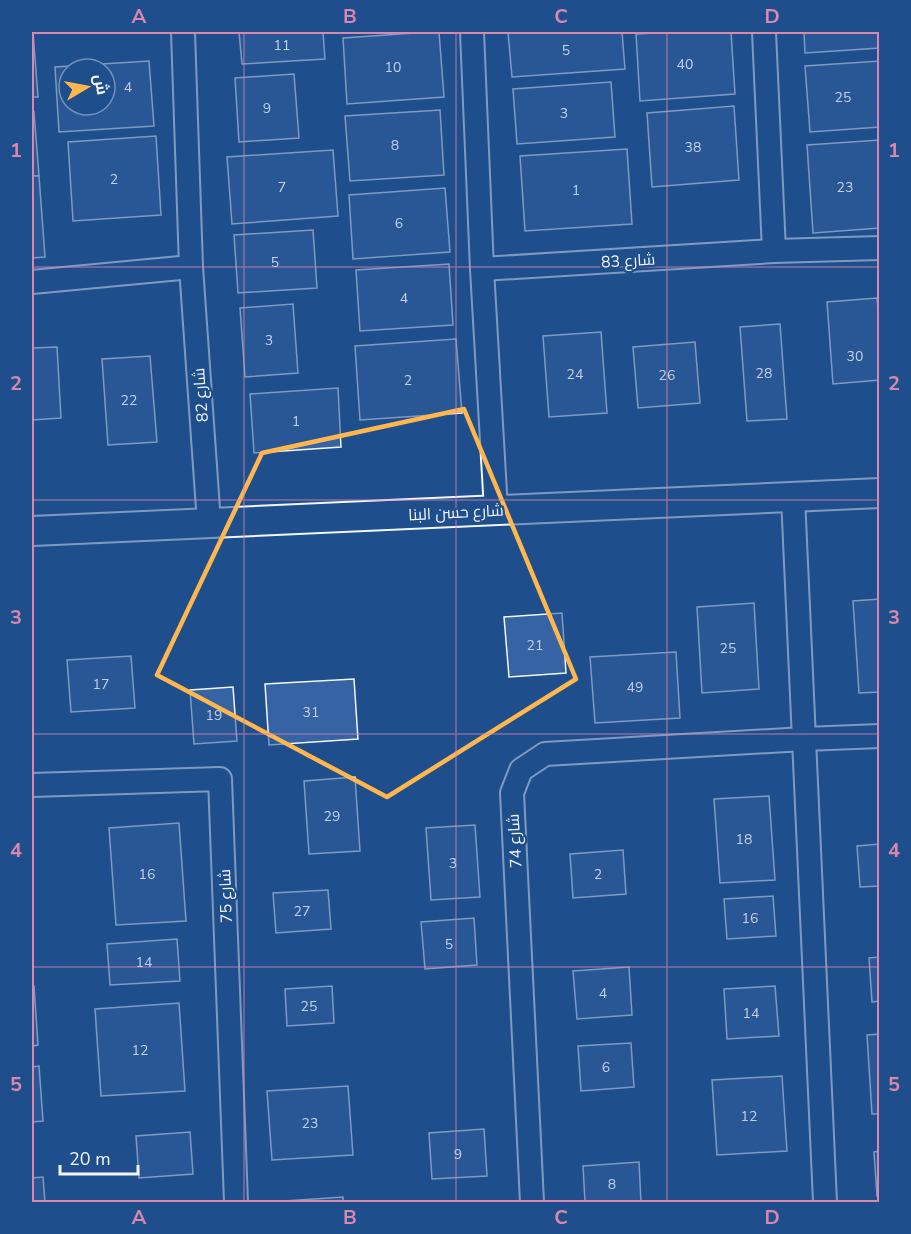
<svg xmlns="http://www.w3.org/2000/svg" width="911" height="1234" font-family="'Nunito Sans',Cairo,sans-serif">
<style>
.building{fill:#3563a3;stroke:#f2f6ff;stroke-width:1.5;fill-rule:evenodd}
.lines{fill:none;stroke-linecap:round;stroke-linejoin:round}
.minor-casing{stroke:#f2f6ff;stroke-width:26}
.tertiary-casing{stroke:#f2f6ff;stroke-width:32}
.minor{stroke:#1f4e8c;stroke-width:22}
.tertiary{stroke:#1f4e8c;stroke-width:28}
.marked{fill:none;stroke:#ffb74d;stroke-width:4.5;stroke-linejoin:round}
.grid{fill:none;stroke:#da87ad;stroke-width:1.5;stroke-opacity:0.55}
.labels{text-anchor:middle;stroke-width:4.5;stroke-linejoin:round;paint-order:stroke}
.number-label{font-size:14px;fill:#c3d1e8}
.street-label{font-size:16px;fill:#f2f6ff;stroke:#1f4e8c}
.neatline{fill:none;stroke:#da87ad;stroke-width:2}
.grid-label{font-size:20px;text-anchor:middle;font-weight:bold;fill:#da87ad}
</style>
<rect width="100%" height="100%" fill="#1f4e8c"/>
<g class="building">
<polygon points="32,32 33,32 38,97 32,97"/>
<polygon points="239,32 323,32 325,59 242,64"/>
<polygon points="429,32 439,32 444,97 347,104 343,38"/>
<polygon points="508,32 622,32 625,69 512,77"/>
<polygon points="674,32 731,32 735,94 640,101 636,34"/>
<polygon points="804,32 880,32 880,48 805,53"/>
<path d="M 149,61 L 154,126 L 59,132 L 55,67 ZM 69,69 L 105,69 L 105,105 L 69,105 Z"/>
<polygon points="880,61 880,127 810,132 805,66"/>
<polygon points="294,74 299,138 239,142 235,78"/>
<polygon points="611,82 615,137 517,144 513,89"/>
<polygon points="734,106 739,180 652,187 647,113"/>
<polygon points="440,110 444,175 350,181 345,116"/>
<polygon points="34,112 39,176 32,176 32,113"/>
<polygon points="156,136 161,215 73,221 68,142"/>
<polygon points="880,140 880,228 813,233 807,145"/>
<polygon points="627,149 632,224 525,231 520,156"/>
<polygon points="333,150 338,216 232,224 227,157"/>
<polygon points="32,176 39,176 45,257 32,258"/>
<polygon points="445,188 450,252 353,259 349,195"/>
<polygon points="313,230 317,288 238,293 234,235"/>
<polygon points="449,264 453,325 360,331 356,270"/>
<polygon points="877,298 880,332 880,380 833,384 827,302"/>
<polygon points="293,304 298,373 245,377 240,308"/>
<polygon points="780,324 787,419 747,421 740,327"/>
<polygon points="601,332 607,413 549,417 543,336"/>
<polygon points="456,339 462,413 360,420 355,346"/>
<polygon points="695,342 700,403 638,408 633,347"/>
<polygon points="57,347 61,418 32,420 32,348"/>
<polygon points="150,356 157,442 108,445 102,359"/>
<polygon points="338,388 341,447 254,453 250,394"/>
<polygon points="880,599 880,692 859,693 853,601"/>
<polygon points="754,603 759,689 702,693 697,607"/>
<polygon points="562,613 566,673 509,677 504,617"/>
<polygon points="676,652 680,718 595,723 590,657"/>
<polygon points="131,656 135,708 71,712 67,660"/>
<polygon points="354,679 358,739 269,745 265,684"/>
<polygon points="233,687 237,741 194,744 190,690"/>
<polygon points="355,777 360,851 309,854 304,781"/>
<polygon points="769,796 775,880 720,883 714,799"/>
<polygon points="179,823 186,921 116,925 109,828"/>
<polygon points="475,825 480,897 431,900 426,828"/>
<polygon points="880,844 880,886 860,887 857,846"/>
<polygon points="623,850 626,894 573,898 570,854"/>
<polygon points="328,890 331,929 276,933 273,893"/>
<polygon points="773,896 776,936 727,939 724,899"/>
<polygon points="474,918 477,965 425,969 421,922"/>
<polygon points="177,939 180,981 110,985 107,944"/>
<polygon points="880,957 880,1001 872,1002 869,958"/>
<polygon points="629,967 632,1015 577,1019 573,971"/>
<polygon points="32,986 34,986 38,1045 32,1046"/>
<polygon points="332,986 334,1023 287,1026 285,989"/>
<polygon points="775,986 779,1036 727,1039 724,989"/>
<polygon points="179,1003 185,1091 101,1096 95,1009"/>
<polygon points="880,1034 880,1114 872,1114 867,1035"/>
<polygon points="631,1043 634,1087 581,1091 578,1046"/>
<polygon points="39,1066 43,1121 32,1122 32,1067"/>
<polygon points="782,1076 787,1151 717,1155 712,1080"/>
<polygon points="348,1086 353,1155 272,1160 267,1091"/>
<polygon points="484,1129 487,1176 432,1179 429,1133"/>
<polygon points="190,1132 193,1174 139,1178 136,1136"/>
<polygon points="880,1151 880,1196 877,1196 874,1152"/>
<polygon points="639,1162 641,1202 585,1202 583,1166"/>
<polygon points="43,1177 45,1202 32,1202 32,1178"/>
<polygon points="343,1197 343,1202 285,1202 285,1201"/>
</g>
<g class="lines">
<defs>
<g id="minor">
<polyline points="183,32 191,267 209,523"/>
<polyline points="472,32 482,269 496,510"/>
<polyline points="764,32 774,251"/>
<polyline points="482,269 774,251 880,248"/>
<polyline points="32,282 191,267"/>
<polyline points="793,497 825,1202"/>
<polyline points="32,785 220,779 236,1202"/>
<polyline points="532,1202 512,793 521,770 545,754 804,739 880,736"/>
</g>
<polyline id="tertiary" points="32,531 880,493"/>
</defs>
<use href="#minor" class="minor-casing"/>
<use href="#tertiary" class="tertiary-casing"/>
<use href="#minor" class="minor"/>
<use href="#tertiary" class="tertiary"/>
</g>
<path d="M0 0H911V1234H0ZM 464,409 L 576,679 L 387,797 L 157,675 L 262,453 Z" fill="#1f4e8c" fill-opacity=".55" fill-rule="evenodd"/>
<path class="marked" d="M 464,409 L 576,679 L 387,797 L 157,675 L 262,453 Z"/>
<path class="grid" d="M 244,32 L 244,1202M 456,32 L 456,1202M 667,32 L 667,1202M 32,267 L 880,267M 32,500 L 880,500M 32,734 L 880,734M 32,967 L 880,967"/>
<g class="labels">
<g class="number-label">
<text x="282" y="50">11</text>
<text x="566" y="55">5</text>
<text x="685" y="69">40</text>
<text x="393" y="72">10</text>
<text x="128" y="92">4</text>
<text x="843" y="102">25</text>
<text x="267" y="113">9</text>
<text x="564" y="118">3</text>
<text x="395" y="150">8</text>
<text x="693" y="152">38</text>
<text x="114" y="184">2</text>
<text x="282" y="192">7</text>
<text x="845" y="192">23</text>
<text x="576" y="195">1</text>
<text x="399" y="228">6</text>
<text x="275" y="267">5</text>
<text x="404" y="303">4</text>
<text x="269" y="345">3</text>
<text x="855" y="361">30</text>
<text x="764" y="378">28</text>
<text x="575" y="379">24</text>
<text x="667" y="380">26</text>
<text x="408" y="385">2</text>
<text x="129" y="405">22</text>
<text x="296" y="426">1</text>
<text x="535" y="650">21</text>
<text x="728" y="653">25</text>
<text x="101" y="689">17</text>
<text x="635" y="692">49</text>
<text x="311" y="717">31</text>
<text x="214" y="720">19</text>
<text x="332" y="821">29</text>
<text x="744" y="844">18</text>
<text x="453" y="868">3</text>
<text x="147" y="879">16</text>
<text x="598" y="879">2</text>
<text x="302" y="916">27</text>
<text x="750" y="923">16</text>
<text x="449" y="949">5</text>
<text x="144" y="967">14</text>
<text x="603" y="998">4</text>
<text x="309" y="1011">25</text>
<text x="751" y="1018">14</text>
<text x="140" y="1055">12</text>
<text x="606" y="1072">6</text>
<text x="749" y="1121">12</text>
<text x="310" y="1128">23</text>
<text x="458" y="1159">9</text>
<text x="612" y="1189">8</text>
</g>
<g class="street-label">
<text transform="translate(628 260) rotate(-3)" y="6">شارع 83</text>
<text transform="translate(200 395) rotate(-94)" y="6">شارع 82</text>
<text transform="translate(456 512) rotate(-3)" y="6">شارع حسن البنا</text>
<text transform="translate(514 841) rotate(-93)" y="6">شارع 74</text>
<text transform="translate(225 896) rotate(-92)" y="6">شارع 75</text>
</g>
</g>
<rect width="911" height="1234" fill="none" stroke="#1f4e8c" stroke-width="66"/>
<g transform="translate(87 87) rotate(80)"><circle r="28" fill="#1f4e8c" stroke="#7391ba" stroke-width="1.5"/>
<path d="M0-4.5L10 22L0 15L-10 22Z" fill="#ffb74d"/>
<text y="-9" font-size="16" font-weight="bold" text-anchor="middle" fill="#f2f6ff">ش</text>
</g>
<path d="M60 1165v9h78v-9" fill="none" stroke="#f2f6ff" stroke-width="3"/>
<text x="69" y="1165" font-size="18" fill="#f2f6ff" stroke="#1f4e8c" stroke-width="4.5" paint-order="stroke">20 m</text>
<rect x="33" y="33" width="845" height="1168" class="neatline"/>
<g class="grid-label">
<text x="139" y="23">A</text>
<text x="350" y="23">B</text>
<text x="561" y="23">C</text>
<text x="772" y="23">D</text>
<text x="16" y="157">1</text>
<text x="894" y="157">1</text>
<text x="16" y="390">2</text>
<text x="894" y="390">2</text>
<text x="16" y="624">3</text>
<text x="894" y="624">3</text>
<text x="16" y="857">4</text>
<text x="894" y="857">4</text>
<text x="16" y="1091">5</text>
<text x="894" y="1091">5</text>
<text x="139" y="1224">A</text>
<text x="350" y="1224">B</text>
<text x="561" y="1224">C</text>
<text x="772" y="1224">D</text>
</g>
</svg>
